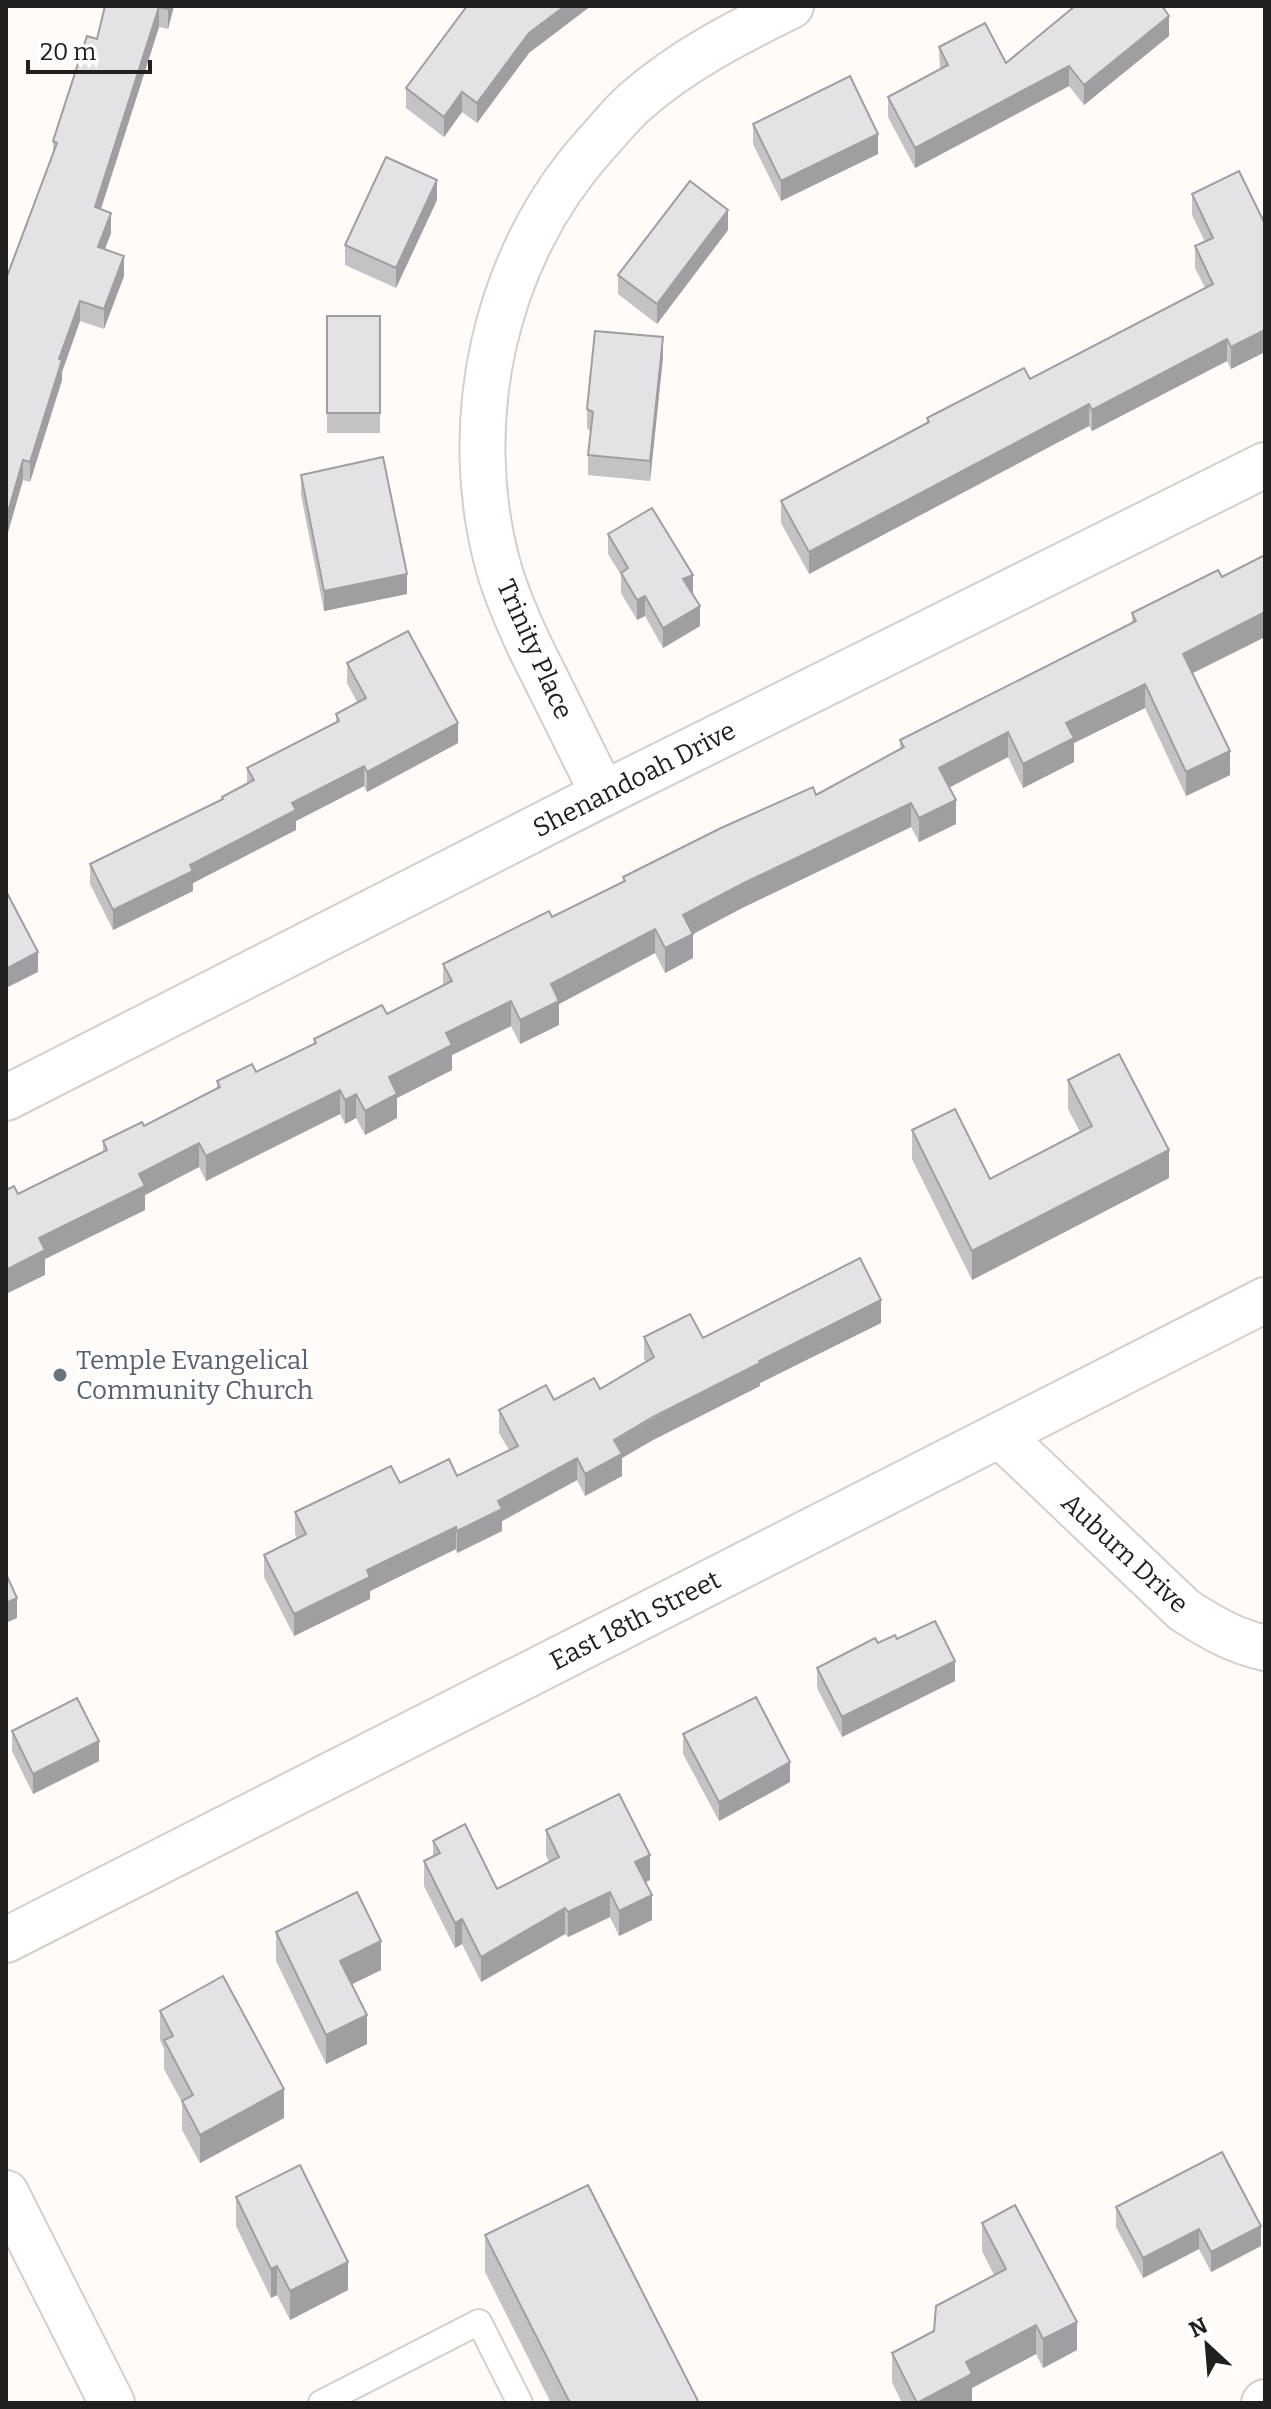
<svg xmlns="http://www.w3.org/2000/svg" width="1271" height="2409" font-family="Bitter,serif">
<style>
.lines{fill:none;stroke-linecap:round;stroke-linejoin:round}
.service-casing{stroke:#d2cfcc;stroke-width:28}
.minor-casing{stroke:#d2cfcc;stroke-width:48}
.primary-casing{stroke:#d2cfcc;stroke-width:48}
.service{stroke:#fff;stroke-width:24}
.minor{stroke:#fff;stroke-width:44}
.primary{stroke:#fff;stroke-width:44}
.wall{fill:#c5c2c6}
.shaded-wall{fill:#a09ea1}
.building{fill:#e5e2e6;stroke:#a09ea1;stroke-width:2}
.worship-dot{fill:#6b7280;stroke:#fff;stroke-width:3}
.labels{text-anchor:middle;stroke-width:6;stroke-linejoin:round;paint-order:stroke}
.street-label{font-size:26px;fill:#21201f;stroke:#fff}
.worship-label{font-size:26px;fill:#5b616d;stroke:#fff;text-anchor:start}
</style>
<rect width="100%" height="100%" fill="#fefbf8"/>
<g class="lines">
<defs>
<polyline id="service" points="321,2403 479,2322 520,2403"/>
<g id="minor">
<path d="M 603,794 C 583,754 563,714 544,675 C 526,640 510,606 499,569 C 458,424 494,257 595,145 C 609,130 621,114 636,101 C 683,60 736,33 791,6"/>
<polyline points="6,1098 603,794 1265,465"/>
<path d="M 1000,1435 L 1184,1610 C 1210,1627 1234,1641 1265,1648"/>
<polyline points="6,1940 1265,1300"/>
<polyline points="1264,2403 1265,2402"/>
</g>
<polyline id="primary" points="6,2193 112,2403"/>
</defs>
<use href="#service" class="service-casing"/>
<use href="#minor" class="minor-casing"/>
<use href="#primary" class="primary-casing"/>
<use href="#service" class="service"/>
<use href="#minor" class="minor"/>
<use href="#primary" class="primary"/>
</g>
<g class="wall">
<polygon points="105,6 174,6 168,29 159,27 101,209 111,233 105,249 124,276 104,329 80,321 62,372 62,380 30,482 23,480 6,539 6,279 53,153 53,141 97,39"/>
<polygon points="1169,36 1084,105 1069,86 915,168 888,117 888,97 940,69 939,47 1006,63"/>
<polygon points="529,53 477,123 462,112 444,137 406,108 406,88"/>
<polygon points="753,124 878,154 781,201 753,144"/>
<polygon points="1192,194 1265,224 1265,352 1231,369 1227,361 1092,431 1089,426 809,574 781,523 781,501 927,423 927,418 1030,379 1205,288 1195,268 1195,246 1205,242 1192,215"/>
<polygon points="437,200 396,288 345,265 345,245"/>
<polygon points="728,230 657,324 618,294 618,275"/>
<rect x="327" y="316" width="53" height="117"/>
<polygon points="663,357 650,481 588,475 588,455 591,431 587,429 587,409"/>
<polygon points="301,475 407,594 324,611 301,495"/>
<polygon points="608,534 693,595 700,626 663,648 645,616 637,620 621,593 621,575 608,554"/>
<polygon points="1265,555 1265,637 1192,673 1230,775 1186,796 1145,708 1074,743 1074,762 1023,788 1008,757 949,787 956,824 919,842 911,827 744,907 693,934 693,958 665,973 655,953 559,1004 559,1025 520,1044 511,1026 452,1055 452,1070 397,1098 397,1118 365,1135 356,1118 345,1124 340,1114 206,1181 199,1167 145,1195 145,1210 45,1259 45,1275 18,1194 103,1152 103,1141 144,1126 217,1089 217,1081 256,1072 314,1044 314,1039 387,1014 443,986 443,964 552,917 623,882 623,877 816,795 900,749 900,740 1132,623 1132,613 1222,577"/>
<polygon points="347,663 458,743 367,792 364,786 296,821 296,830 193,883 193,891 113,930 90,884 90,864 222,800 222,797 247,784 247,768 336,723 336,714 357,702 347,683"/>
<polygon points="1068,1080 1169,1178 972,1280 912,1159 912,1130 990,1179 1080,1132 1068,1109"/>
<polygon points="881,1323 760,1383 760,1386 653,1440 622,1458 622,1476 585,1496 577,1480 502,1521 502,1531 457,1553 456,1549 370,1591 370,1599 294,1636 264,1577 264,1555 297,1539 295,1534 295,1512 400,1483 457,1476 509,1450 499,1433 499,1410 554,1400 600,1389 646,1362 644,1359 644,1337 703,1338"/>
<polygon points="897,1639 955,1681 842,1737 817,1688 817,1668 878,1643"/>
<polygon points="12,1731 99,1761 33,1794 12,1751"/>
<polygon points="683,1734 790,1782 719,1821 683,1754"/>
<polygon points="546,1830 650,1880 645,1882 652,1920 619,1936 610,1917 568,1937 565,1934 481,1982 462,1944 455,1948 424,1886 424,1861 433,1856 433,1841 497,1889 549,1862 546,1855"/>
<polygon points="276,1932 381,1970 352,1984 367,2044 326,2064 276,1961"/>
<polygon points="160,2011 284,2118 200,2163 182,2130 182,2102 164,2069 164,2049 160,2040"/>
<polygon points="236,2197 348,2290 290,2320 277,2295 271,2298 236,2226"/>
<polygon points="1116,2207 1261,2246 1211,2272 1199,2249 1143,2278 1116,2227"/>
<polygon points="982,2223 1077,2350 1043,2368 1036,2354 972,2388 971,2403 902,2403 892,2382 892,2353 934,2331 994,2275 982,2251"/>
<polygon points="485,2235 699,2403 551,2403 485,2272"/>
</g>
<g class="shaded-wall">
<polygon points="169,6 174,6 168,29 168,9"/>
<polygon points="565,6 591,6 529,53 477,123 477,103 529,33"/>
<polygon points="159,7 159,27 95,227 95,207"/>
<polygon points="1169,16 1169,36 1084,105 1084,85"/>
<polygon points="1069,66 1069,86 915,168 915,148"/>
<polygon points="462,92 462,112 444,137 444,117"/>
<polygon points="878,134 878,154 781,201 781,181"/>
<polygon points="437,180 437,200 396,288 396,268"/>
<polygon points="728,210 728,230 657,324 657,304"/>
<polygon points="111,213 111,233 98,267 98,247"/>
<polygon points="124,256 124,276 104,329 104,309"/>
<polygon points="80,301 80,321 62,372 62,380 30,482 30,462 59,359"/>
<polygon points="1265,330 1265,352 1231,369 1231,347"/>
<polygon points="663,337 663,357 650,481 650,461"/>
<polygon points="1227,339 1227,361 1092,431 1092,410"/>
<polygon points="1089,404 1089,426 809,574 809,552"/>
<polygon points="23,460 23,480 6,539 6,519"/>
<polygon points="407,574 407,594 324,611 324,591"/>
<polygon points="693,575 693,595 683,579"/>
<polygon points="645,596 645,616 637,620 637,600"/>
<polygon points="700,606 700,626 663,648 663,628"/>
<polygon points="1265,612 1265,637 1183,678 1183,654"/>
<polygon points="1145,684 1145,708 1074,743 1074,762 1023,788 1023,764 1066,723"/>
<polygon points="458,723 458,743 367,792 367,772"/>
<polygon points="1008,732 1008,757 939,793 939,768"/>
<polygon points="1230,751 1230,775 1186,796 1186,772"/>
<polygon points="364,766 364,786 296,821 296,830 193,883 193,891 113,930 113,910 292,803"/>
<polygon points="956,800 956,824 919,842 919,818"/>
<polygon points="911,803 911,827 744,907 693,934 693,958 665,973 665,948 683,915 744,883"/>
<polygon points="655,929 655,953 559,1004 559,1025 520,1044 520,1020 551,984"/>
<polygon points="38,952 38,972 6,988 6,969"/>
<polygon points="511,1001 511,1026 452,1055 452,1070 397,1098 397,1118 365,1135 365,1111 389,1077 446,1033"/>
<polygon points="340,1090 340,1114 206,1181 206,1156"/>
<polygon points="356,1094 356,1118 345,1124 345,1100"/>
<polygon points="199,1143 199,1167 145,1195 145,1210 45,1259 45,1275 6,1294 6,1270 39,1238 139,1174"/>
<polygon points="1169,1150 1169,1178 972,1280 972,1251"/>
<polygon points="881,1300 881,1323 760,1383 760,1386 653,1440 622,1458 622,1476 585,1496 585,1474 614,1440 759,1361"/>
<polygon points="577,1458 577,1480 502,1521 502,1531 457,1553 457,1531 498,1501"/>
<polygon points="456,1527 456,1549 370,1591 370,1599 294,1636 294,1614 367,1570"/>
<polygon points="17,1598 17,1618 6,1623 6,1603"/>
<polygon points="955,1661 955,1681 842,1737 842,1717"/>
<polygon points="99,1741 99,1761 33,1794 33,1774"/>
<polygon points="790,1762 790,1782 719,1821 719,1802"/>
<polygon points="650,1855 650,1880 635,1887 635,1862"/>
<polygon points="610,1892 610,1917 568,1937 568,1912"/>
<polygon points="652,1895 652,1920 619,1936 619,1911"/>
<polygon points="565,1908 565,1934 481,1982 481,1957"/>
<polygon points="462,1919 462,1944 455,1948 455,1923"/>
<polygon points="381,1941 381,1970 340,1990 340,1961"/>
<polygon points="367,2015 367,2044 326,2064 326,2035"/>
<polygon points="284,2089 284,2118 200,2163 200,2135"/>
<polygon points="1261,2226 1261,2246 1211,2272 1211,2252"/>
<polygon points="1199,2229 1199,2249 1143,2278 1143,2258"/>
<polygon points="348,2262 348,2290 290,2320 290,2291"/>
<polygon points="277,2266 277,2295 271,2298 271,2269"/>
<polygon points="1077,2322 1077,2350 1043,2368 1043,2339"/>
<polygon points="1036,2325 1036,2354 972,2388 972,2403 917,2403 966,2362"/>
</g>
<g class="building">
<polygon points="105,6 169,6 168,9 159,7 95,207 111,213 98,247 124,256 104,309 80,301 59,359 62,360 30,462 23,460 6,519 6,279 57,143 53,141 87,36 97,39"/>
<polygon points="467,6 565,6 529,33 477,103 462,92 444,117 406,88"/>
<polygon points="1075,6 1162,6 1169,16 1084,85 1069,66 915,148 888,97 948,65 939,47 985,23 1006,63"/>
<polygon points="850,76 878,134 781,181 753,124"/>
<polygon points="386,157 437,180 396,268 345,245"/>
<polygon points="1239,171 1265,224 1265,330 1231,347 1227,339 1092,410 1089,404 809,552 781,501 929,422 927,418 1024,368 1030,379 1213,284 1195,246 1213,238 1192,194"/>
<polygon points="690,181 728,210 657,304 618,275"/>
<rect x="327" y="316" width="53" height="97"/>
<polygon points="595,331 663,337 650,461 588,455 593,412 587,409"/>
<polygon points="383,457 407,574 324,591 301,475"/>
<polygon points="652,508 693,575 683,579 700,606 663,628 645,596 637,600 621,573 628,568 608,534"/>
<polygon points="1265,555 1265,612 1183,654 1230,751 1186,772 1145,684 1066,723 1074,738 1023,764 1008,732 939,768 956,800 919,818 911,803 744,883 683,915 693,934 665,948 655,929 551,984 559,1001 520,1020 511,1001 446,1033 452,1045 389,1077 397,1094 365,1111 356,1094 345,1100 340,1090 206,1156 199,1143 139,1174 145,1186 39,1238 45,1250 6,1270 6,1190 14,1186 18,1194 107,1150 103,1141 142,1122 144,1126 220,1087 217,1081 252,1064 256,1072 316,1043 314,1039 382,1005 387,1014 452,981 443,964 549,911 552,917 625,881 623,877 721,828 813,787 816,795 904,747 900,740 1136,621 1132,613 1218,570 1222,577"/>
<polygon points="408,631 458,723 367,772 364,766 292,803 296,810 190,865 193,871 113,910 90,864 223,799 222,797 254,780 247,768 339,721 336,714 366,698 347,663"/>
<polygon points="6,891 38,952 6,969"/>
<polygon points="1119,1054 1169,1150 972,1251 912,1130 955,1109 990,1179 1092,1126 1068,1080"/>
<polygon points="860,1258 881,1300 759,1361 760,1363 653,1417 614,1440 622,1454 585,1474 577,1458 498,1501 502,1509 457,1531 456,1527 367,1570 370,1577 294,1614 264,1555 306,1534 295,1512 391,1466 400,1483 449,1459 457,1476 518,1446 499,1410 546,1385 554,1400 594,1378 600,1389 654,1357 644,1337 690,1314 703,1338"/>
<polygon points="6,1574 17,1598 6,1603"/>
<polygon points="935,1621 955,1661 842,1717 817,1668 875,1638 878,1643 895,1635 897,1639"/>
<polygon points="756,1697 790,1762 719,1802 683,1734"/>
<polygon points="77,1698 99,1741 33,1774 12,1731"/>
<polygon points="619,1794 650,1855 635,1862 652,1895 619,1911 610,1892 568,1912 565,1908 481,1957 462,1919 455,1923 424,1861 440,1853 433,1841 465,1824 497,1889 559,1857 546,1830"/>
<polygon points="357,1892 381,1941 340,1961 367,2015 326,2035 276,1932"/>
<polygon points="223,1976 284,2089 200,2135 182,2101 193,2095 164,2040 173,2036 160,2011"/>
<polygon points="1222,2152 1261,2226 1211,2252 1199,2229 1143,2258 1116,2207"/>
<polygon points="300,2165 348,2262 290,2291 277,2266 271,2269 236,2197"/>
<polygon points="588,2185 699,2403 570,2403 485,2235"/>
<polygon points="1015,2205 1077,2322 1043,2339 1036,2325 966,2362 972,2374 917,2403 892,2353 934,2331 936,2306 1006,2269 982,2223"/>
</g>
<circle class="worship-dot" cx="60" cy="1375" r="8"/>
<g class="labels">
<g class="street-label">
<text transform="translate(535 649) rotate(66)" y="9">Trinity Place</text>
<text transform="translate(634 779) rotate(-27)" y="9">Shenandoah Drive</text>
<text transform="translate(1125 1553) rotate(43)" y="9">Auburn Drive</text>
<text transform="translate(635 1620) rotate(-27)" y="9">East 18th Street</text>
</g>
<g class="worship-label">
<text x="76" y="1369">Temple Evangelical<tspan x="76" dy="30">Community Church</tspan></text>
</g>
</g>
<rect width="1271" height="2409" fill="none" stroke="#21201f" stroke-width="16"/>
<g transform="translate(1207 2345) rotate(334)" stroke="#ffffff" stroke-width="6" paint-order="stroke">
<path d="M0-6L14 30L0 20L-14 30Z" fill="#21201f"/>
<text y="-12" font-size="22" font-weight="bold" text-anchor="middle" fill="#21201f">N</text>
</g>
<path d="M28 60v12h122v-12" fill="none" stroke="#21201f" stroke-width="4"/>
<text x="40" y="60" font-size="24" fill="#21201f" stroke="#ffffff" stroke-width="6" paint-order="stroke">20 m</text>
</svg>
